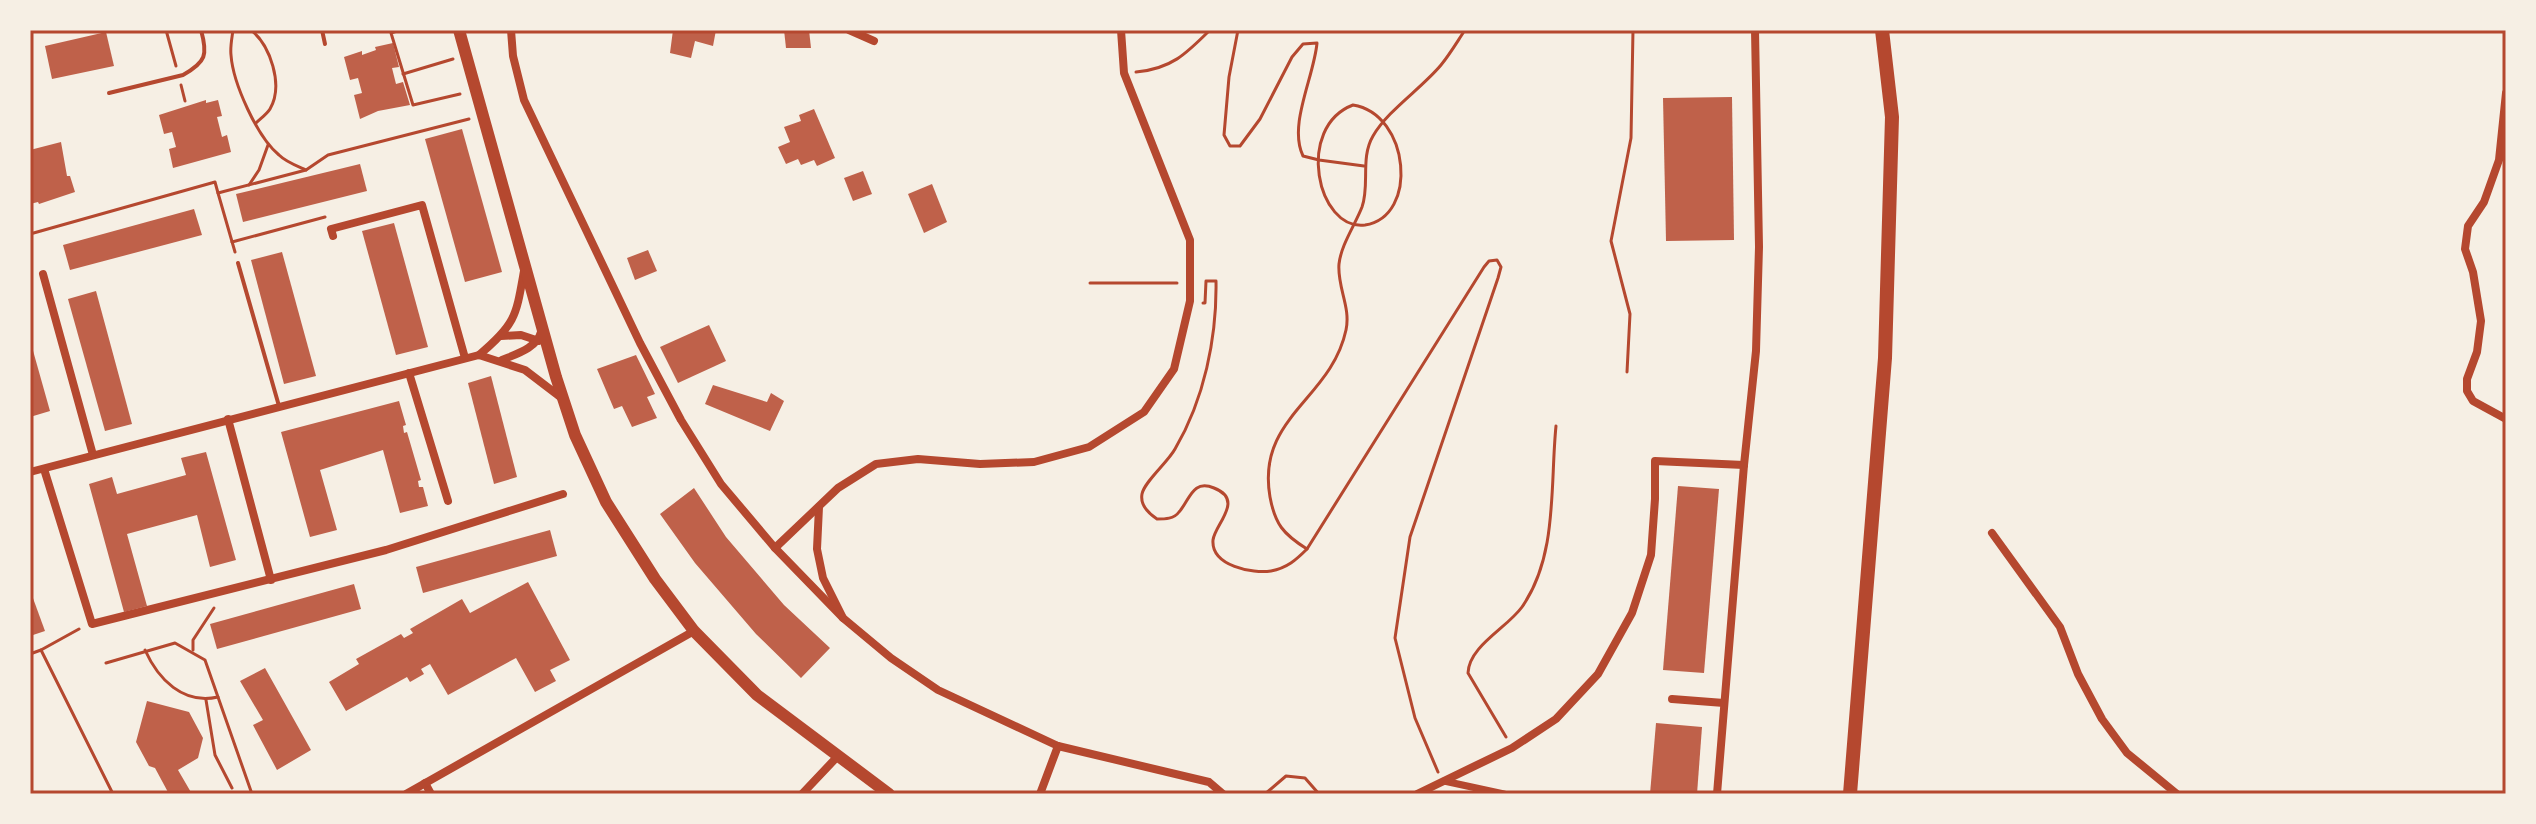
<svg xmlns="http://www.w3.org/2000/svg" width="2536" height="824" font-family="'IBM Plex Sans',sans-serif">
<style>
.building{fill:#bf614a}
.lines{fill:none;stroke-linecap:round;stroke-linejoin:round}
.path{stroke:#b5482f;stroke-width:3}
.service{stroke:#b5482f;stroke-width:4}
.pedestrian{stroke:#b5482f;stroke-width:7}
.minor{stroke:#b5482f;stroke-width:8}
.secondary{stroke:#b5482f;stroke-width:12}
.trunk{stroke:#b5482f;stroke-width:14}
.neatline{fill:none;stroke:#b5482f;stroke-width:3}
</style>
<rect width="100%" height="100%" fill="#f6efe4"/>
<g class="building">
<polygon points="673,30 716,30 713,46 695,41 691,58 670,53"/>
<polygon points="784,30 809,30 811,48 786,48"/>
<polygon points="106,32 114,66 52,79 45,46"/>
<polygon points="393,43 399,67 392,68 396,84 403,82 410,105 378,111 360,119 354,95 362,93 358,78 350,80 344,57 362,51 362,55 376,50 375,47"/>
<polygon points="1732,97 1734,240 1666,241 1663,98"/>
<polygon points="206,100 206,103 218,100 222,116 217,117 222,137 227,135 231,152 173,168 169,149 176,147 172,132 164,134 159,115"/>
<polygon points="814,109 835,158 817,166 814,160 801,165 798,159 786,164 778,147 790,142 784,127 801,121 799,115"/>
<polygon points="462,129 502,272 465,282 425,139"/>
<polygon points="61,142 67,176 70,176 75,192 39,204 38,202 30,204 30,150"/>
<polygon points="360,164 367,191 243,222 236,194"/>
<polygon points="863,171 872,194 853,201 844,178"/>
<polygon points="932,184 947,222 924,233 908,194"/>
<polygon points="194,209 202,235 70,270 63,245"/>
<polygon points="394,223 428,347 396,355 362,231"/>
<polygon points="648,250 657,271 635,280 627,258"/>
<polygon points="282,252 316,376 284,384 251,260"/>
<polygon points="96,291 132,424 105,431 68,299"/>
<polygon points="709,325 726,361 678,383 660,347"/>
<polygon points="30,340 50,411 30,417"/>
<polygon points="636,355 655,394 647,397 657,418 632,427 622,406 614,409 597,369"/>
<polygon points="491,376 517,477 494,484 468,383"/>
<polygon points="713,385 767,402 771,393 784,401 770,431 705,404"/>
<polygon points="399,401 406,425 403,426 404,433 407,432 421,480 418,481 419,487 423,487 428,506 400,513 383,450 320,470 337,530 310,537 281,432"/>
<polygon points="206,452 236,560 210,567 197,515 127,534 147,606 124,612 89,484 112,477 117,494 186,475 181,458"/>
<polygon points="1678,486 1719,489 1704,673 1663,670"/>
<polygon points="694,488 726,537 784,605 830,648 801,678 756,634 695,563 660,514"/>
<polygon points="550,530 557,556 423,593 416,567"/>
<polygon points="528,582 570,660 550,670 556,681 535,692 516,658 448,695 430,664 421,669 424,674 410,682 407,677 346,711 329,682 359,664 356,659 401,634 404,638 413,633 410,629 462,599 470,613"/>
<polygon points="354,584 361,609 217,649 210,624"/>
<polygon points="30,590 45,631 30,636"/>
<polygon points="265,668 311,750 277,770 253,725 263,720 240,681"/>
<polygon points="147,701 189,712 203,738 198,758 178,770 192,794 169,794 155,768 149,766 136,742"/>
<polygon points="1656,723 1702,727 1697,794 1650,794"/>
</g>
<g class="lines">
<g class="path">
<polyline points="166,30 176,66"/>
<path d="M 233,30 C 232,38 230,47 231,55 C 233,83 257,137 279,155 C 286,162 297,166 306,170"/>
<path d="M 251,30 C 270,45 284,85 270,109 C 267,114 260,119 256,123"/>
<polyline points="400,30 391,33 413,105 460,94"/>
<path d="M 1238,30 L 1229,77 L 1224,135 L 1230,146 L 1240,146 L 1260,119 L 1292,57 L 1303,44 L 1317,43 C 1314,77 1288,125 1303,156 L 1319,160 L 1364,166"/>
<path d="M 1136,72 C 1171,69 1186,54 1210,30"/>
<polyline points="403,74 453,59"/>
<polyline points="181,85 185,101"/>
<path d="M 1353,105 C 1410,114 1419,217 1365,225 C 1317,231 1295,127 1353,105 Z"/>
<polyline points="249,185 259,170 268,145"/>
<polyline points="30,234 215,182 218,193"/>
<polyline points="232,242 325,217"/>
<polyline points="235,252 218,193 306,170 328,155 469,119"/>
<polyline points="1090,283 1177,283"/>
<path d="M 1203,303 L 1205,303 L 1206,281 L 1216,281 C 1217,338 1204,400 1175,449 C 1168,462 1144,482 1142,494 C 1140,505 1148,513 1157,519 C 1165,519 1174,519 1179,512 C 1190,500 1192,479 1214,488 C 1245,500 1215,524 1213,540 C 1211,566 1253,574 1271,571 C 1287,568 1296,560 1307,549"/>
<polyline points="1627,372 1630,314 1611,241 1631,138 1633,30"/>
<polyline points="79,629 41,650 113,794"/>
<path d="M 145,650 C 158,679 183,705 218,697"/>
<polyline points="193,650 193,640 214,608"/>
<polyline points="30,654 41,650"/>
<polyline points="106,663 175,643 205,660 252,794"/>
<polyline points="206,700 215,755 232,788"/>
<path d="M 1506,737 L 1468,673 C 1469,646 1507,628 1522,607 C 1558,556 1550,485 1556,426"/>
<path d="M 1438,772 L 1415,718 L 1395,638 L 1410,537 L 1498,278 L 1501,267 L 1497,260 L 1489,261 L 1484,267 L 1307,549 C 1283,534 1275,524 1270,497 C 1256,417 1331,400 1346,330 C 1351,307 1337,287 1339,264 C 1341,245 1355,225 1362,207 C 1370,185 1360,158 1373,136 C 1388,110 1421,89 1441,65 C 1450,54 1457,42 1465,30"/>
<polyline points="1265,794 1286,776 1305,778 1319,794"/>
</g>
<g class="service">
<polyline points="322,30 325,44"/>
<path d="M 109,93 L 183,75 C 206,62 208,55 201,30"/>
<polyline points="238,263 279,406"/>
</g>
<polyline class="pedestrian" points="1444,781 1504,794"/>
<g class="minor">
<polyline points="511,30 513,56 524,100 640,343 681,420 721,484 775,548 843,618"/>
<polyline points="849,30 874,41"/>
<polyline points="2506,93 2499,160 2484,202 2468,226 2465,249 2473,272 2481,321 2477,352 2467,379 2467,391 2473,401 2506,419"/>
<polyline points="333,236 331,229 422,205 465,358"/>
<polyline points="43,274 93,455"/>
<polyline points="501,336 521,335 539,341"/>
<path d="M 479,355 C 516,324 516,316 524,271"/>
<path d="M 502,360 C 516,354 537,348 541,332"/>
<polyline points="409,373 448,501"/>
<polyline points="228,419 271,580"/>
<polyline points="44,469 92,624 386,550 563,494"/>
<polyline points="30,472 479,355 525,370 563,399"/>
<polyline points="819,507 817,549 823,578 843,618 891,658 938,690 1058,746 1209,782 1223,794"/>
<polyline points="1992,533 2060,627 2078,674 2102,719 2127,753 2177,794"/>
<polyline points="775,548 838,488 876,464 918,459 980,464 1034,462 1089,447 1144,412 1174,369 1190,301 1190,240 1124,73 1121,30"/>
<polyline points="1672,699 1724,703"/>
<polyline points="425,783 431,794"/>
<polyline points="406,794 694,631"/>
<polyline points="802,794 837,757"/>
<polyline points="1040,794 1058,746"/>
<polyline points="1417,794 1512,748 1556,719 1598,674 1632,613 1651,555 1655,499 1655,461 1744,465"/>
<polyline points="1717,794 1744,465 1756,351 1759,247 1755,30"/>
</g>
<polyline class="secondary" points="459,30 556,377 575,435 606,502 655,579 694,631 757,695 889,794"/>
<polyline class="trunk" points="1850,794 1885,358 1892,117 1882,30"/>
</g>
<rect width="2536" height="824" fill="none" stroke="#f6efe4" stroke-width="64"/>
<rect x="32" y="32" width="2472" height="760" class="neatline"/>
</svg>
